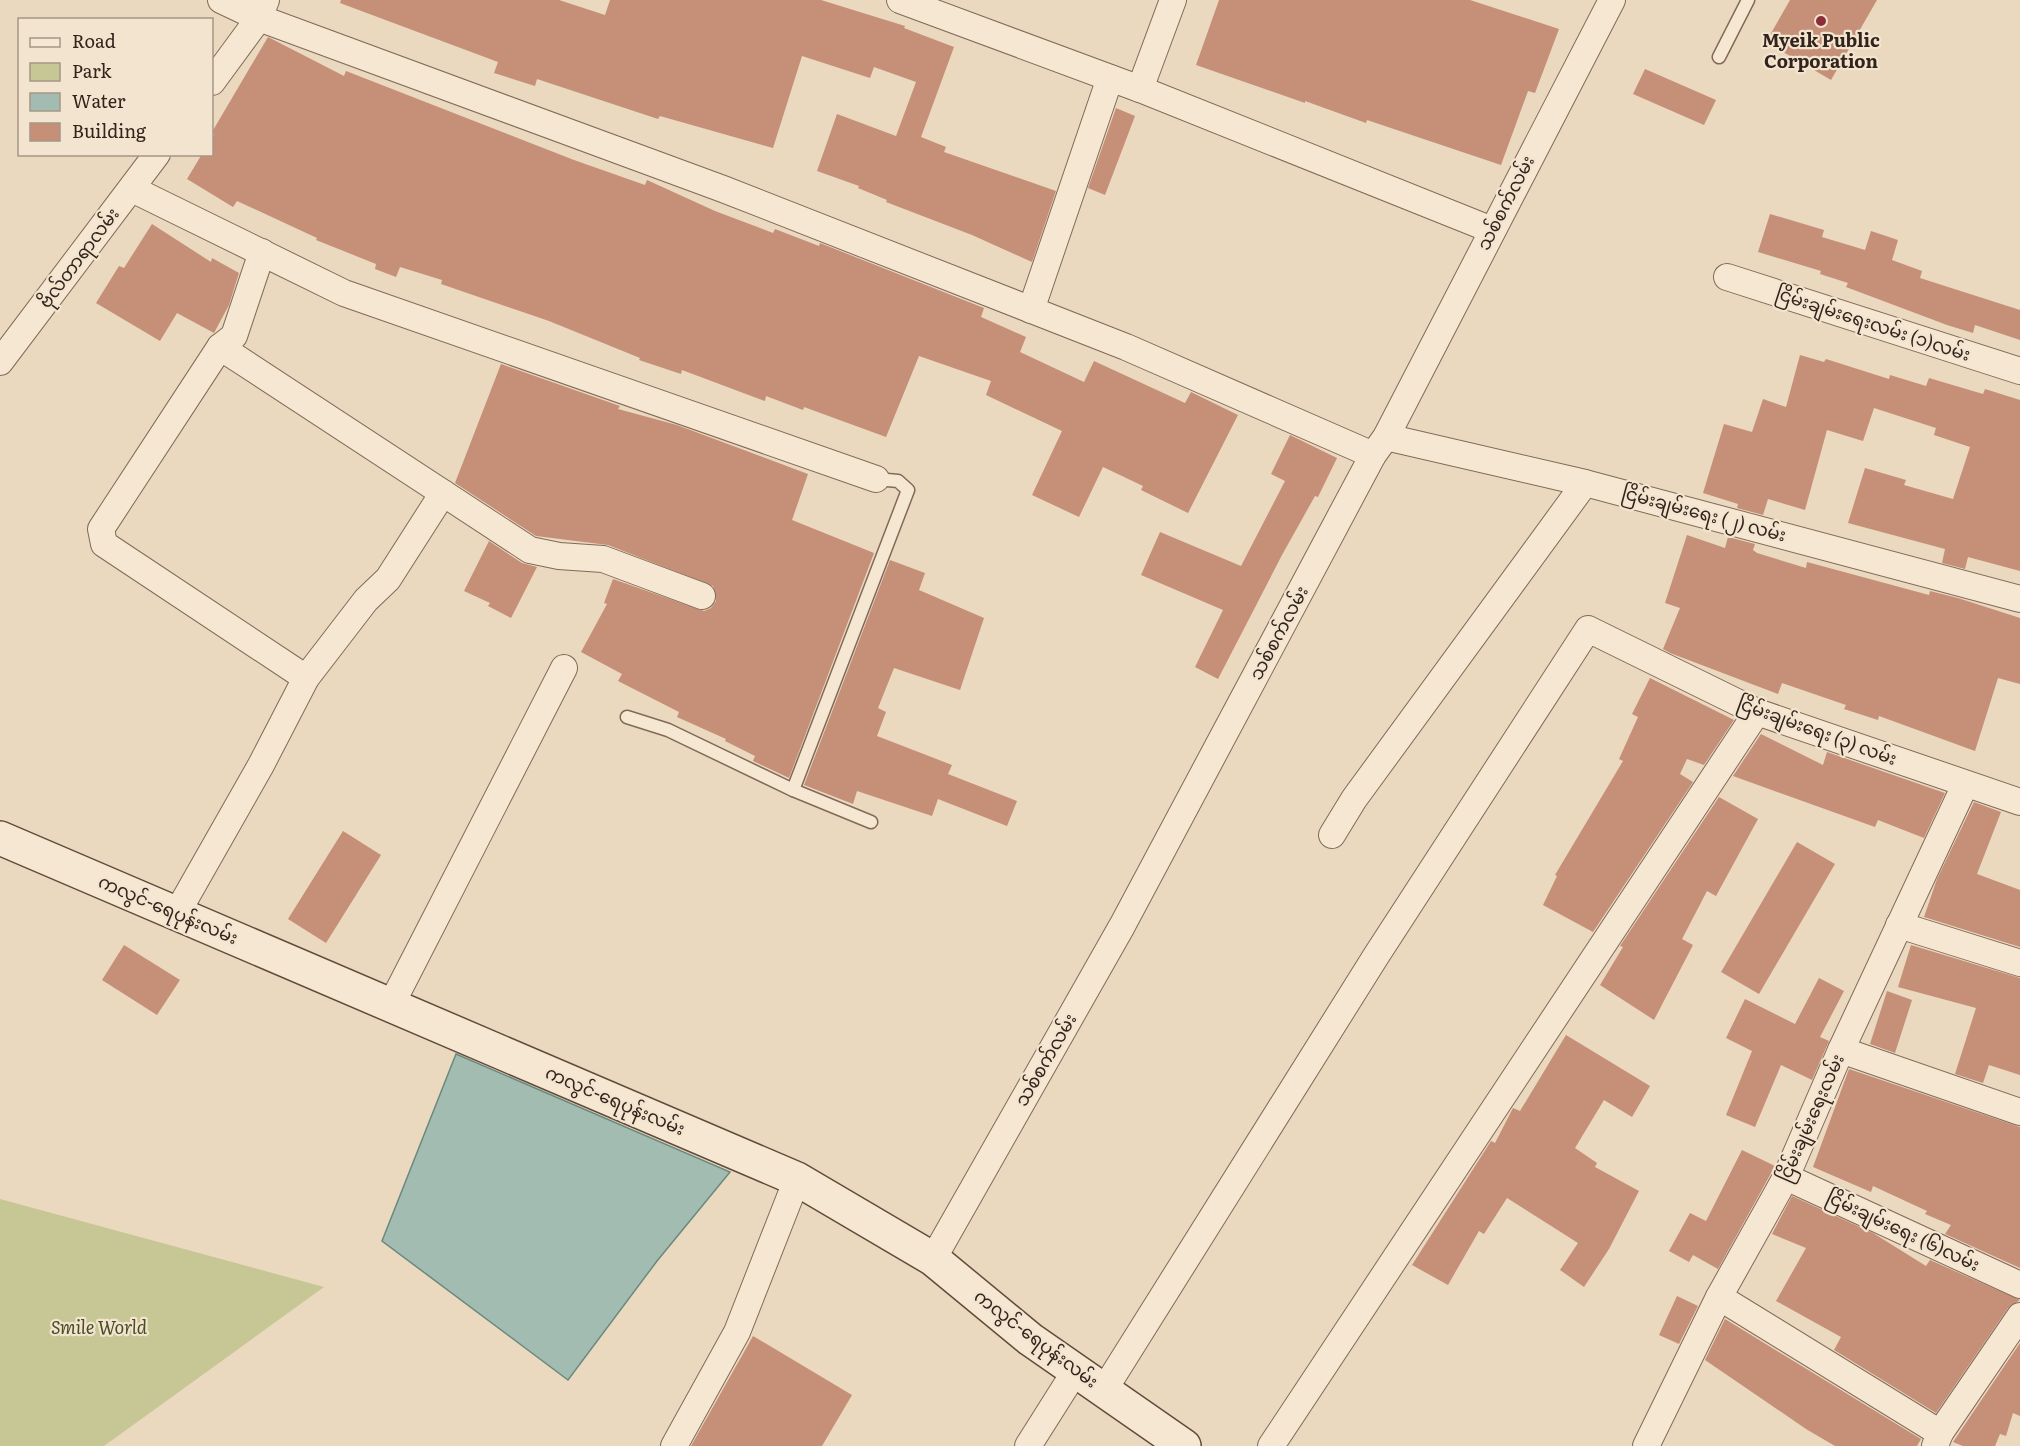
<svg xmlns="http://www.w3.org/2000/svg" width="2020" height="1446" font-family="Literata,'Noto Sans Myanmar',serif">
<style>
.green{fill:#c7c795}
.water{fill:#a2bcb2;stroke:#6a897e;stroke-width:1.5}
.building{fill:#c68f78}
.lines{fill:none;stroke-linecap:round;stroke-linejoin:round}
.lane-casing{stroke:#816a59;stroke-width:15}
.street-casing{stroke:#816a59;stroke-width:28}
.secondary-casing{stroke:#634b3c;stroke-width:36}
.lane{stroke:#f6e7d2;stroke-width:12}
.street{stroke:#f6e7d2;stroke-width:26}
.secondary{stroke:#f6e7d2;stroke-width:33}
.poi-dot{fill:#8c2d39;stroke:#f2e4ce;stroke-width:2}
.labels{text-anchor:middle;stroke-width:4.5;stroke-linejoin:round;paint-order:stroke}
.poi-label{font-size:18px;font-weight:bold;fill:#32241c;stroke:#f2e4ce}
.street-label{font-size:18px;fill:#32241c;stroke:#f2e4ce}
.park-label{font-size:18px;font-style:italic;fill:#484d24;stroke:#f2e4ce}
</style>
<rect width="100%" height="100%" fill="#ead8bf"/>
<polygon class="green" points="0,1199 324,1287 104,1446 0,1446"/>
<polygon class="water" points="456,1054 730,1172 657,1261 568,1380 382,1241"/>
<g class="building">
<polygon points="341,0 559,0 605,15 610,0 821,0 905,26 904,28 954,47 921,137 946,147 944,152 1056,191 1032,262 972,235 886,202 887,200 858,188 859,186 817,171 837,114 896,136 916,82 874,67 870,78 802,56 773,148 660,116 658,119 537,79 535,86 494,73 498,62 340,3"/>
<polygon points="1219,0 1470,0 1559,29 1535,93 1528,91 1501,165 1367,120 1366,123 1305,101 1305,103 1196,65"/>
<polygon points="1790,0 1877,0 1831,80 1766,42"/>
<polygon points="268,37 344,76 346,71 574,160 645,185 647,180 715,211 773,233 775,229 819,246 820,243 984,308 981,317 1026,337 1020,352 1084,382 1094,361 1185,403 1191,392 1238,415 1188,513 1141,490 1143,486 1103,467 1079,517 1032,495 1062,431 986,395 991,381 919,356 886,437 804,407 803,410 766,396 765,401 682,370 681,374 639,360 640,358 549,321 441,284 442,280 400,267 396,277 375,269 376,264 316,240 317,238 237,201 233,207 187,179 202,154 212,154 212,139 214,134 212,132"/>
<polygon points="1645,69 1716,100 1704,125 1633,94"/>
<polygon points="1116,108 1135,116 1105,195 1088,188"/>
<polygon points="1770,214 1824,230 1822,237 1865,250 1871,231 1898,240 1892,260 1922,271 1920,278 2020,310 2020,340 1975,325 1973,333 1947,325 1846,287 1848,283 1820,274 1821,271 1758,252"/>
<polygon points="152,224 211,262 212,258 239,273 229,305 214,333 177,313 160,341 96,303 119,266 124,268"/>
<polygon points="1800,355 1824,362 1826,359 1889,379 1890,375 1926,386 1929,378 1983,394 1985,389 2020,400 2020,571 1968,557 1965,569 1942,563 1945,549 1848,523 1865,468 1906,480 1904,485 1953,499 1970,447 1934,435 1936,428 1874,408 1863,441 1827,430 1805,510 1768,499 1763,515 1737,508 1738,504 1703,493 1724,424 1752,432 1763,399 1786,407"/>
<polygon points="501,364 620,406 618,409 677,425 808,474 792,520 874,553 789,778 753,761 755,756 725,741 726,739 677,717 679,712 618,681 622,674 581,652 607,604 604,603 613,579 704,611 711,608 716,601 713,586 608,545 536,536 455,483"/>
<polygon points="1290,435 1337,458 1318,497 1315,496 1282,555 1218,679 1195,667 1223,610 1141,575 1160,532 1241,566 1285,481 1271,474"/>
<polygon points="1687,535 1725,548 1728,537 1755,544 1753,550 1757,553 1806,568 1807,562 1929,595 1930,591 1958,598 2020,618 2020,684 1998,678 1975,751 1879,716 1878,720 1844,709 1846,705 1782,683 1778,694 1670,653 1663,649 1680,608 1665,603"/>
<polygon points="489,541 522,563 537,567 511,618 488,606 490,603 464,591"/>
<polygon points="890,560 925,573 919,590 984,618 960,690 894,668 878,708 886,712 877,736 952,765 948,774 1017,801 1007,826 938,799 932,816 857,791 853,804 804,785"/>
<polygon points="1650,678 1734,720 1704,765 1687,759 1680,774 1693,782 1593,932 1543,905 1557,876 1555,875 1623,761 1619,759 1638,717 1632,714"/>
<polygon points="1761,734 1823,765 1827,752 1945,793 1924,838 1878,820 1875,827 1733,776"/>
<polygon points="1719,797 1758,819 1716,896 1707,891 1682,939 1693,945 1654,1020 1600,985 1623,947 1620,946"/>
<polygon points="1974,802 2001,812 1977,874 2020,890 2020,947 1924,917 1937,879"/>
<polygon points="343,831 381,855 326,943 288,919"/>
<polygon points="1797,842 1835,864 1759,994 1721,972"/>
<polygon points="124,945 180,980 157,1015 102,980"/>
<polygon points="1911,945 2020,978 2020,1075 1989,1065 1983,1083 1955,1074 1976,1008 1898,987"/>
<polygon points="1819,978 1844,991 1820,1037 1829,1041 1812,1080 1781,1065 1755,1127 1726,1115 1752,1051 1726,1038 1745,999 1795,1024"/>
<polygon points="1887,991 1912,1000 1895,1053 1870,1044"/>
<polygon points="1566,1035 1650,1086 1632,1117 1604,1100 1575,1148 1597,1163 1595,1167 1639,1191 1609,1249 1584,1287 1560,1270 1578,1243 1507,1198 1484,1234 1479,1231 1448,1285 1412,1265 1491,1141 1495,1143 1513,1108 1520,1111"/>
<polygon points="1849,1069 2020,1127 2020,1268 1945,1234 1951,1225 1925,1214 1927,1211 1873,1186 1871,1192 1813,1167"/>
<polygon points="1742,1150 1775,1166 1718,1269 1693,1255 1689,1262 1669,1251 1690,1213 1706,1221"/>
<polygon points="1792,1196 1873,1233 1926,1266 1930,1260 2020,1300 2008,1308 1936,1413 1834,1350 1841,1337 1776,1301 1806,1248 1772,1234"/>
<polygon points="1677,1296 1698,1306 1679,1344 1659,1335"/>
<polygon points="1725,1319 1921,1439 1917,1446 1835,1446 1806,1429 1705,1360"/>
<polygon points="753,1336 852,1395 822,1446 691,1446"/>
<polygon points="2020,1343 2020,1416 2013,1413 2006,1436 2000,1434 1995,1446 1963,1446 1953,1442"/>
</g>
<g class="lines">
<defs>
<g id="lane">
<polyline points="1719,57 1748,0"/>
<polyline points="627,717 668,730 793,790 871,822"/>
<polyline points="793,790 908,490 898,481 876,479"/>
</g>
<g id="street">
<polyline points="221,0 259,18 723,189 1126,347 1373,455"/>
<polyline points="900,0 1140,89 1492,230"/>
<polyline points="212,82 259,18 266,0"/>
<polyline points="1140,89 1173,0"/>
<polyline points="132,189 344,293 876,479"/>
<polyline points="262,252 234,336 220,347 101,529 104,544 306,678"/>
<polyline points="1727,277 2020,371"/>
<polyline points="1031,310 1110,78"/>
<polyline points="220,347 530,550 559,556 603,559 702,596"/>
<polyline points="0,362 157,154"/>
<polyline points="1386,437 1585,483 2020,599"/>
<polyline points="1332,835 1354,799 1585,483"/>
<polyline points="177,913 261,765 306,678 366,600 388,579 443,493"/>
<polyline points="1899,925 2020,963"/>
<polyline points="391,1005 564,668"/>
<polyline points="1841,1050 2020,1112"/>
<polyline points="1786,1177 2020,1285"/>
<polyline points="933,1259 1122,926 1373,455 1386,437 1612,0"/>
<polyline points="1719,1297 1940,1433"/>
<polyline points="1104,1390 1376,956 1588,629 1757,712 2020,802"/>
<polyline points="674,1446 737,1332 797,1179"/>
<polyline points="1028,1446 1076,1370"/>
<polyline points="1271,1446 1757,712"/>
<polyline points="1646,1446 1719,1297 1786,1177 1841,1050 1965,785"/>
<polyline points="1935,1446 1940,1433 2020,1316"/>
</g>
<polyline id="secondary" points="0,838 797,1179 933,1259 1030,1339 1184,1446"/>
</defs>
<use href="#lane" class="lane-casing"/>
<use href="#street" class="street-casing"/>
<use href="#secondary" class="secondary-casing"/>
<use href="#lane" class="lane"/>
<use href="#street" class="street"/>
<use href="#secondary" class="secondary"/>
</g>
<circle class="poi-dot" cx="1821" cy="21" r="6"/>
<g class="labels">
<g class="poi-label">
<text x="1821" y="47">Myeik Public<tspan x="1821" dy="21">Corporation</tspan></text>
</g>
<g class="street-label">
<text transform="translate(1506 203) rotate(-63)" y="6">သစ်စက်လမ်း</text>
<text transform="translate(79 258) rotate(-53)" y="6">ဗိုလ်တာရာလမ်း</text>
<text transform="translate(1873 324) rotate(18)" y="6">ငြိမ်းချမ်းရေးလမ်း (၁)လမ်း</text>
<text transform="translate(1704 514) rotate(15)" y="6">ငြိမ်းချမ်းရေး (၂) လမ်း</text>
<text transform="translate(1279 633) rotate(-62)" y="6">သစ်စက်လမ်း</text>
<text transform="translate(1817 731) rotate(20)" y="6">ငြိမ်းချမ်းရေး (၃) လမ်း</text>
<text transform="translate(168 910) rotate(23)" y="6">ကလွင်-ရေပုန်းလမ်း</text>
<text transform="translate(1046 1060) rotate(-60)" y="6">သစ်စက်လမ်း</text>
<text transform="translate(615 1101) rotate(23)" y="6">ကလွင်-ရေပုန်းလမ်း</text>
<text transform="translate(1811 1118) rotate(-66)" y="6">ငြိမ်းချမ်းရေးလမ်း</text>
<text transform="translate(1903 1231) rotate(25)" y="6">ငြိမ်းချမ်းရေး (၆)လမ်း</text>
<text transform="translate(1036 1339) rotate(37)" y="6">ကလွင်-ရေပုန်းလမ်း</text>
</g>
<g class="park-label">
<text x="99" y="1334">Smile World</text>
</g>
</g>
<rect x="18" y="18" width="195" height="138" fill="#f2e4ce" stroke="#a59787" stroke-width="1.5"/>
<rect x="30" y="38" width="30" height="9" fill="#f6e7d2" stroke="#a59787" stroke-width="1.5"/>
<text x="72" y="48" font-size="18" fill="#32241c">Road</text>
<rect x="30" y="63" width="30" height="18" fill="#c7c795" stroke="#a59787" stroke-width="1.5"/>
<text x="72" y="78" font-size="18" fill="#32241c">Park</text>
<rect x="30" y="93" width="30" height="18" fill="#a2bcb2" stroke="#a59787" stroke-width="1.5"/>
<text x="72" y="108" font-size="18" fill="#32241c">Water</text>
<rect x="30" y="123" width="30" height="18" fill="#c68f78" stroke="#a59787" stroke-width="1.5"/>
<text x="72" y="138" font-size="18" fill="#32241c">Building</text>
</svg>
